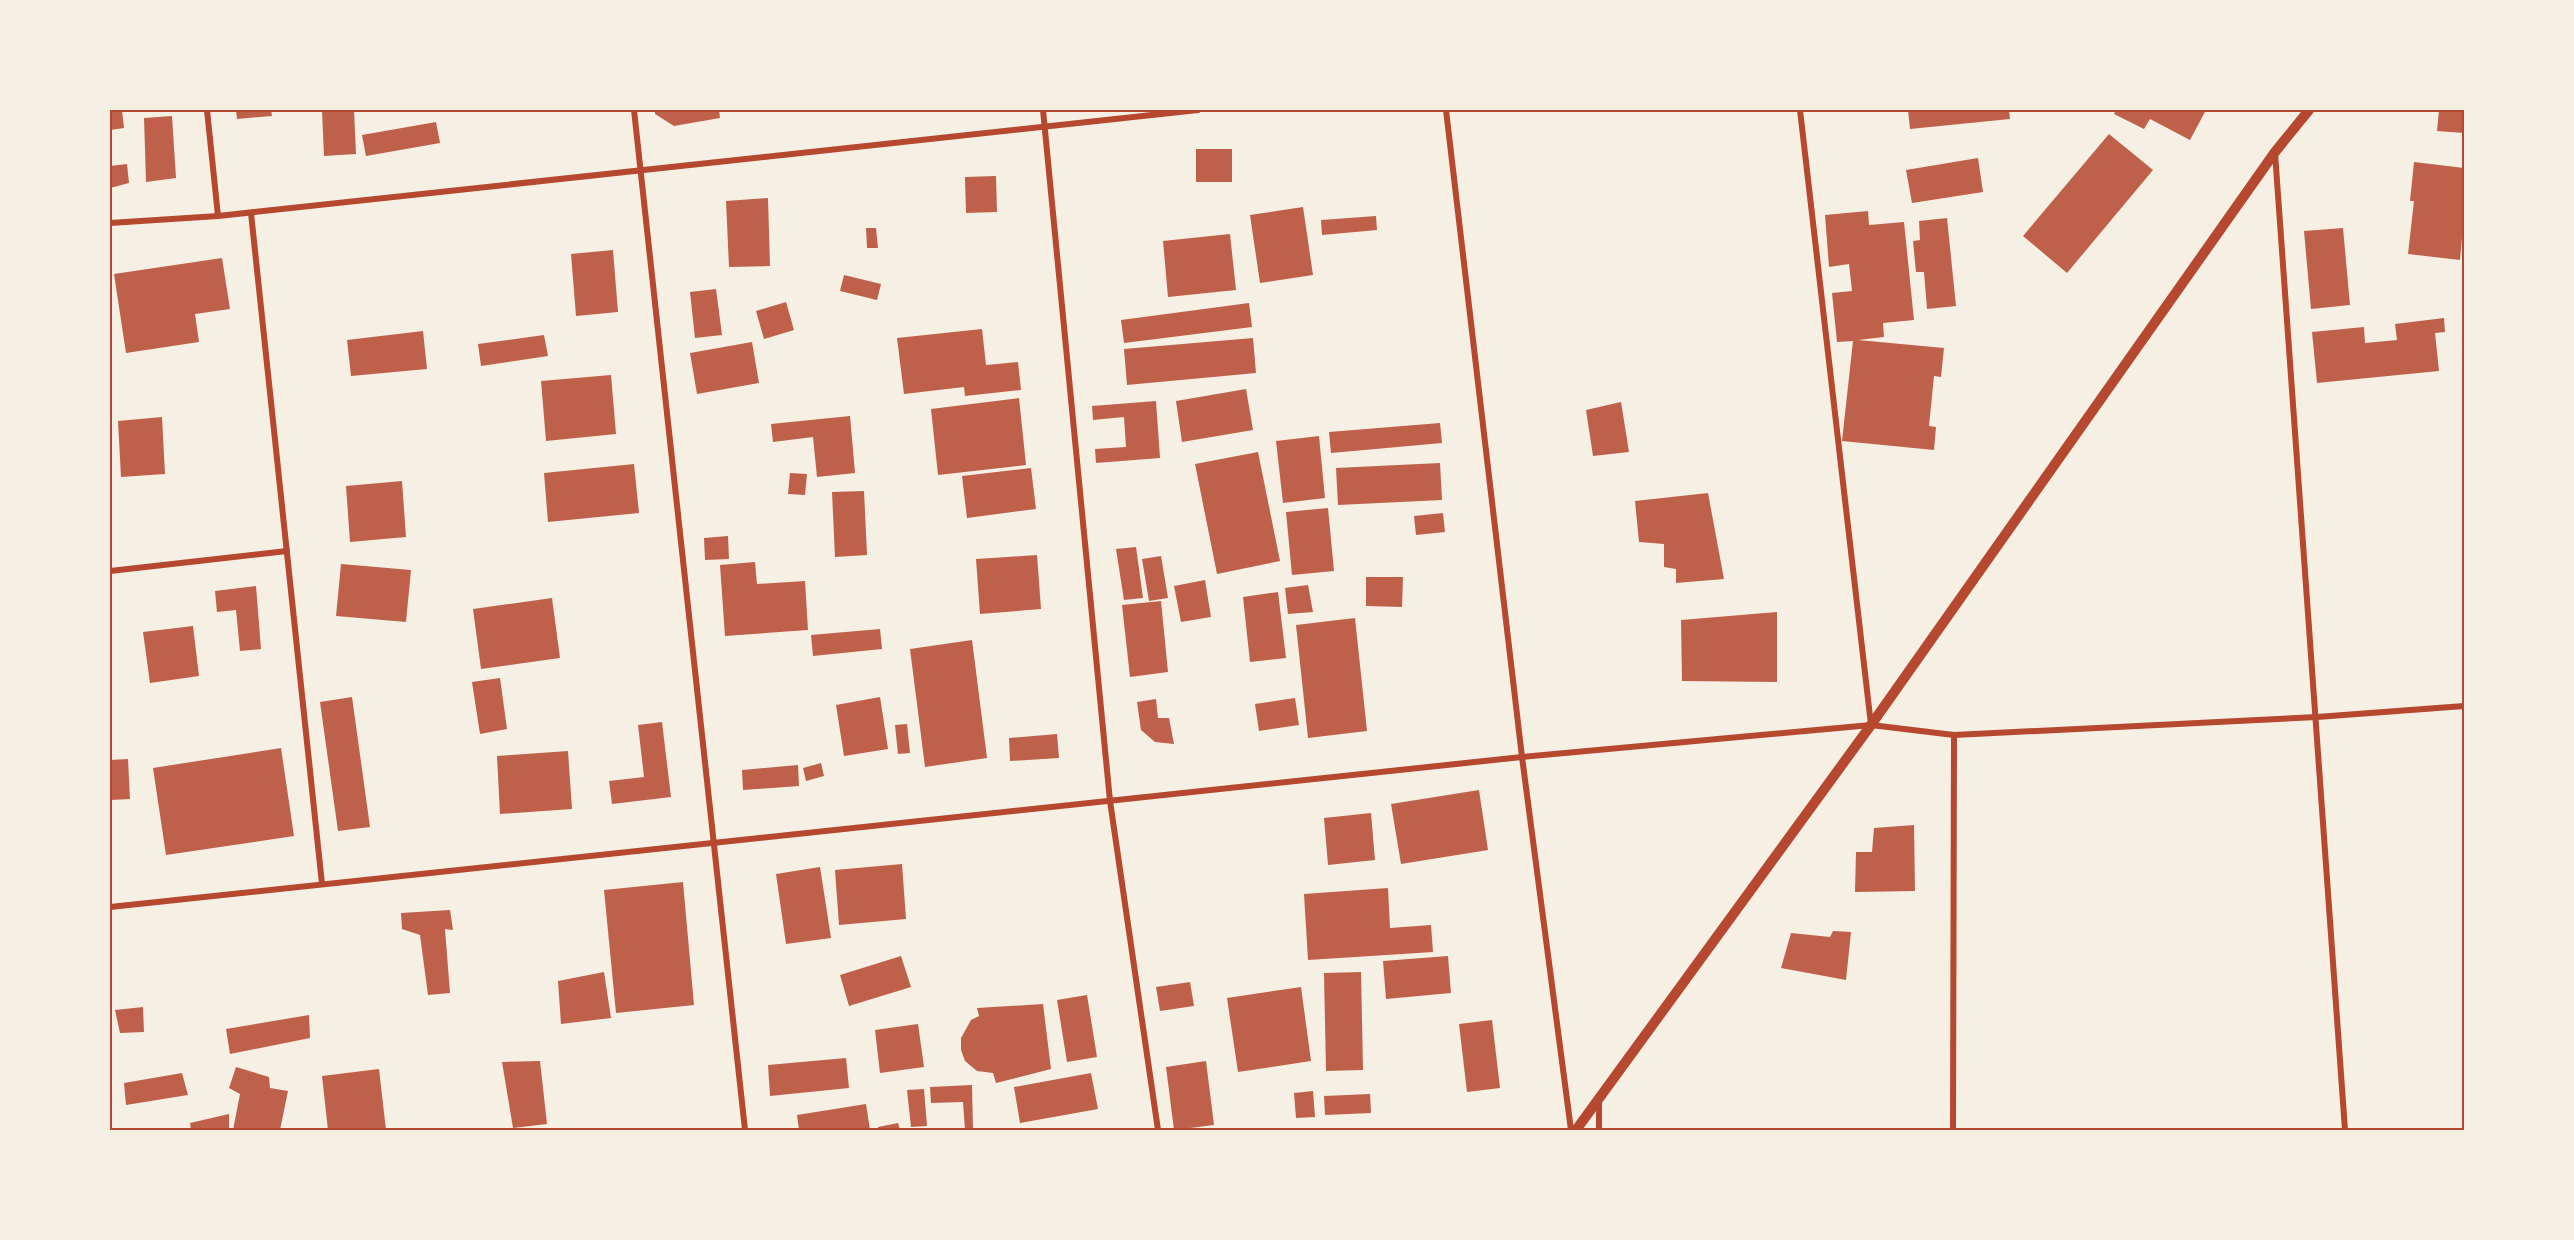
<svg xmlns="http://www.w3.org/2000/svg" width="2574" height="1240" font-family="'Fira Sans Condensed',sans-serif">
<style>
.building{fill:#bf614a}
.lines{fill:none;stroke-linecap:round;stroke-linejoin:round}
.minor{stroke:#b5482f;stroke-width:6}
.tertiary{stroke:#b5482f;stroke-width:10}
.neatline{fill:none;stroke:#b5482f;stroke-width:2}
</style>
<rect width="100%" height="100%" fill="#f6efe4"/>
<g class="building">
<polygon points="110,110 122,110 124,128 110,130"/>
<polygon points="236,110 271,110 272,116 237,119"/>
<polygon points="322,110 354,110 356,154 324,156"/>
<polygon points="655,110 719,110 720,118 674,126 655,114"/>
<polygon points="1908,110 2009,110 2010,119 1910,129"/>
<polygon points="2116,110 2206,110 2190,140 2150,119 2144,129 2114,114"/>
<polygon points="2439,110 2464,110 2464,133 2437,131"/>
<polygon points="172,116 176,178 146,182 144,118"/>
<polygon points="436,122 440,143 366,156 362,135"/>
<polygon points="2109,134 2153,170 2067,273 2023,236"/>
<rect x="1196" y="149" width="36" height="33"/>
<polygon points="1978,158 1983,192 1912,203 1906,170"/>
<polygon points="2414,162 2464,168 2464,215 2460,260 2408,254 2414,201 2410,201"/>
<polygon points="127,164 129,183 110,188 110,166"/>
<polygon points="996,176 997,212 966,213 965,177"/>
<polygon points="768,198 770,266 729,267 726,201"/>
<polygon points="1303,207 1313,275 1260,283 1250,215"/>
<polygon points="1868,211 1869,225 1904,222 1914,320 1883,323 1884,337 1858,340 1944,348 1941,377 1934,376 1929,426 1936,427 1934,450 1842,441 1853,341 1837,342 1832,293 1852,291 1849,264 1829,267 1825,215"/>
<polygon points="1376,216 1377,230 1322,235 1321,220"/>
<polygon points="1947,218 1956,306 1927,309 1924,272 1916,272 1913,241 1920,240 1919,221"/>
<polygon points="866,228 876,228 878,248 867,248"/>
<polygon points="2343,228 2350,305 2311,309 2304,231"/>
<polygon points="1230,234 1236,290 1168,297 1163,241"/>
<polygon points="613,250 618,312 576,316 571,254"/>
<polygon points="222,258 230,309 195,314 199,342 126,353 114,274"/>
<polygon points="844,275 881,284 877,300 840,291"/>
<polygon points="716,289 722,335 695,338 690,292"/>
<polygon points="786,302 794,330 764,339 756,311"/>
<polygon points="1249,303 1252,327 1124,343 1121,320"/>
<polygon points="2444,318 2445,332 2435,333 2439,371 2317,383 2312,332 2364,327 2365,343 2397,340 2395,324"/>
<polygon points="982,329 986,365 1018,362 1021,390 965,396 964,387 904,394 897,338"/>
<polygon points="423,331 427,369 351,376 347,340"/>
<polygon points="544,335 548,356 481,366 478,344"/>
<polygon points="1253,338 1256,373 1127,385 1124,349"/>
<polygon points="752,342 759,383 697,394 690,353"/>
<polygon points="611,375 616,434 546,441 541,381"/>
<polygon points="1246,389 1253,430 1182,442 1176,401"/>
<polygon points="1019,398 1026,465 938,475 931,409"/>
<polygon points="1156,401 1160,458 1096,463 1095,449 1126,447 1124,417 1093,420 1092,406"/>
<polygon points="1621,402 1629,452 1593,456 1586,410"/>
<polygon points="850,416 855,473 817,477 813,437 773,442 771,424"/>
<polygon points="162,417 165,474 121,477 118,421"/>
<polygon points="1440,423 1442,443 1331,453 1329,432"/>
<polygon points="1319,436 1325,498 1283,503 1276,441"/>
<polygon points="1258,452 1280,561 1217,574 1195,464"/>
<polygon points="1440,463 1442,500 1338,505 1336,468"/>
<polygon points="634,464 639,513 548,522 544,473"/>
<polygon points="1031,468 1036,509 967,518 962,476"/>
<polygon points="790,473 807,474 805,495 788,494"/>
<polygon points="402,481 406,537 350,542 346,486"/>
<polygon points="864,491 867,555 835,557 832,492"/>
<polygon points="1708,493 1724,579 1676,583 1676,569 1664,567 1664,544 1639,542 1635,501"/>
<polygon points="1328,508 1334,571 1292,575 1286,512"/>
<polygon points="1443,513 1445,532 1416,535 1414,516"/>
<polygon points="728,536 729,559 705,560 704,538"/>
<polygon points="1136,547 1143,598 1124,600 1116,549"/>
<polygon points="1037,555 1041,609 980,614 976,559"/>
<polygon points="1161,556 1168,598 1149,601 1142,559"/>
<polygon points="755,562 757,584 805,581 808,630 725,636 720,565"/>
<polygon points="341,564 411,570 406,622 336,616"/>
<polygon points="1366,577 1403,577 1402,607 1366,606"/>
<polygon points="1205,580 1211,617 1181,622 1174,586"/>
<polygon points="1308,585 1313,612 1288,614 1285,588"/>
<polygon points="256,586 261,649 240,651 236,610 217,612 215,591"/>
<polygon points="1278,592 1286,658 1250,662 1243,597"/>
<polygon points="552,598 560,658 481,669 473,609"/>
<polygon points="1161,601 1168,672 1130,677 1122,605"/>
<polygon points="1777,612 1777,682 1682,681 1681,620"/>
<polygon points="1355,618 1367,731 1308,738 1296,625"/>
<polygon points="193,626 199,676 150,683 143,632"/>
<polygon points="880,629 882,649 813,656 811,635"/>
<polygon points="972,640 987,758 925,767 910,649"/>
<polygon points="500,678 507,729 480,734 472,682"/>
<polygon points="352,697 370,827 338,831 320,702"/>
<polygon points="880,697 888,749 844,756 836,705"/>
<polygon points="1295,698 1299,725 1259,731 1255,704"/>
<polygon points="1156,699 1158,718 1169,718 1174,744 1155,742 1141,730 1137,702"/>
<polygon points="662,722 671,797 612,804 609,781 644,777 638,725"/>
<polygon points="907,724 910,753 898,754 895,725"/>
<polygon points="1057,734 1059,758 1010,761 1009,738"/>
<polygon points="281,748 294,836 166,855 153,768"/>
<polygon points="568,751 572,809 500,814 497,756"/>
<polygon points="128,759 130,799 110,800 110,760"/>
<polygon points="821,763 824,776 806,781 803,768"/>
<polygon points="798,765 799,786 743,790 742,770"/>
<polygon points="1479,790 1488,850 1401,864 1391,804"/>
<polygon points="1371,813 1375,860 1328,865 1324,818"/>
<polygon points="1914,825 1915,891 1855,892 1856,852 1872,852 1874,828"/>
<polygon points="902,864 906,919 839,925 835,870"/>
<polygon points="820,867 831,938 786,944 776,874"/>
<polygon points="683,882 694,1005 616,1013 604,890"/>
<polygon points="1388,888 1390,928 1431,925 1433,952 1308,960 1304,894"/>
<polygon points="450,910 453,930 445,929 450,993 428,995 420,935 402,929 401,913"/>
<polygon points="1833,931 1851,932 1846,980 1781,968 1791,933 1830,937"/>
<polygon points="901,956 911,987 849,1006 840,975"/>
<polygon points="1448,956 1451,993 1386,999 1383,961"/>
<polygon points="604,972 611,1018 561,1024 558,981"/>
<polygon points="1361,972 1363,1070 1326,1071 1324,973"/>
<polygon points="1190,982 1194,1006 1160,1011 1156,987"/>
<polygon points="1301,987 1311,1061 1238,1072 1227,998"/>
<polygon points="1087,995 1097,1057 1067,1062 1057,1000"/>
<polygon points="1043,1004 1051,1069 996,1083 993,1073 977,1071 965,1061 961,1050 961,1038 971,1020 979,1016 977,1008"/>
<polygon points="143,1007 144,1032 120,1033 115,1010"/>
<polygon points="309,1015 310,1038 230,1054 226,1029"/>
<polygon points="1492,1020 1500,1088 1467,1092 1459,1024"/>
<polygon points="918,1024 924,1067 880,1073 875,1030"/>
<polygon points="846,1058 849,1088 770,1096 768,1065"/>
<polygon points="540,1061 547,1124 513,1128 502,1062"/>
<polygon points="1206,1061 1214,1125 1174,1130 1166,1067"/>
<polygon points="236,1067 269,1077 270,1088 288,1091 280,1130 233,1130 240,1094 229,1088"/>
<polygon points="379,1069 386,1130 328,1130 322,1076"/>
<polygon points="182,1073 188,1095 126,1105 124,1083"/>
<polygon points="1091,1073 1098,1109 1020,1123 1014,1087"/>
<polygon points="972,1085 973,1130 965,1130 963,1102 931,1103 930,1087"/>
<polygon points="924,1089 927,1126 911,1127 907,1090"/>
<polygon points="1313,1091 1315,1117 1296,1118 1294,1093"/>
<polygon points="1370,1094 1371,1113 1325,1115 1324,1096"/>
<polygon points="866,1104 870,1130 799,1130 797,1115"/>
<polygon points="229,1114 229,1130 191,1130 190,1123"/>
<polygon points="898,1123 900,1130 878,1130 878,1127"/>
</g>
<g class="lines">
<g class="minor">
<polyline points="207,110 218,216"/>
<polyline points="634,110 745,1130"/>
<polyline points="1043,110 1110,801 1158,1130"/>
<polyline points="1446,110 1522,757 1571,1130"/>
<polyline points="1800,110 1871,725"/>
<polyline points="2275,153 2345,1130"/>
<polyline points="251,213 322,884"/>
<polyline points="110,223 218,216 1198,110"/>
<polyline points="110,571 287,551"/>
<polyline points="110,907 1522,757 1871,725 1954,735 2317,717 2464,706"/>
<polyline points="1599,1100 1599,1130"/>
<polyline points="1953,1130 1954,735"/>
</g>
<polyline class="tertiary" points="1576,1130 1871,725 2275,152 2309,110"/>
</g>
<rect width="2574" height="1240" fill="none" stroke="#f6efe4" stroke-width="222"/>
<rect x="111" y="111" width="2352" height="1018" class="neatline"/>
</svg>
